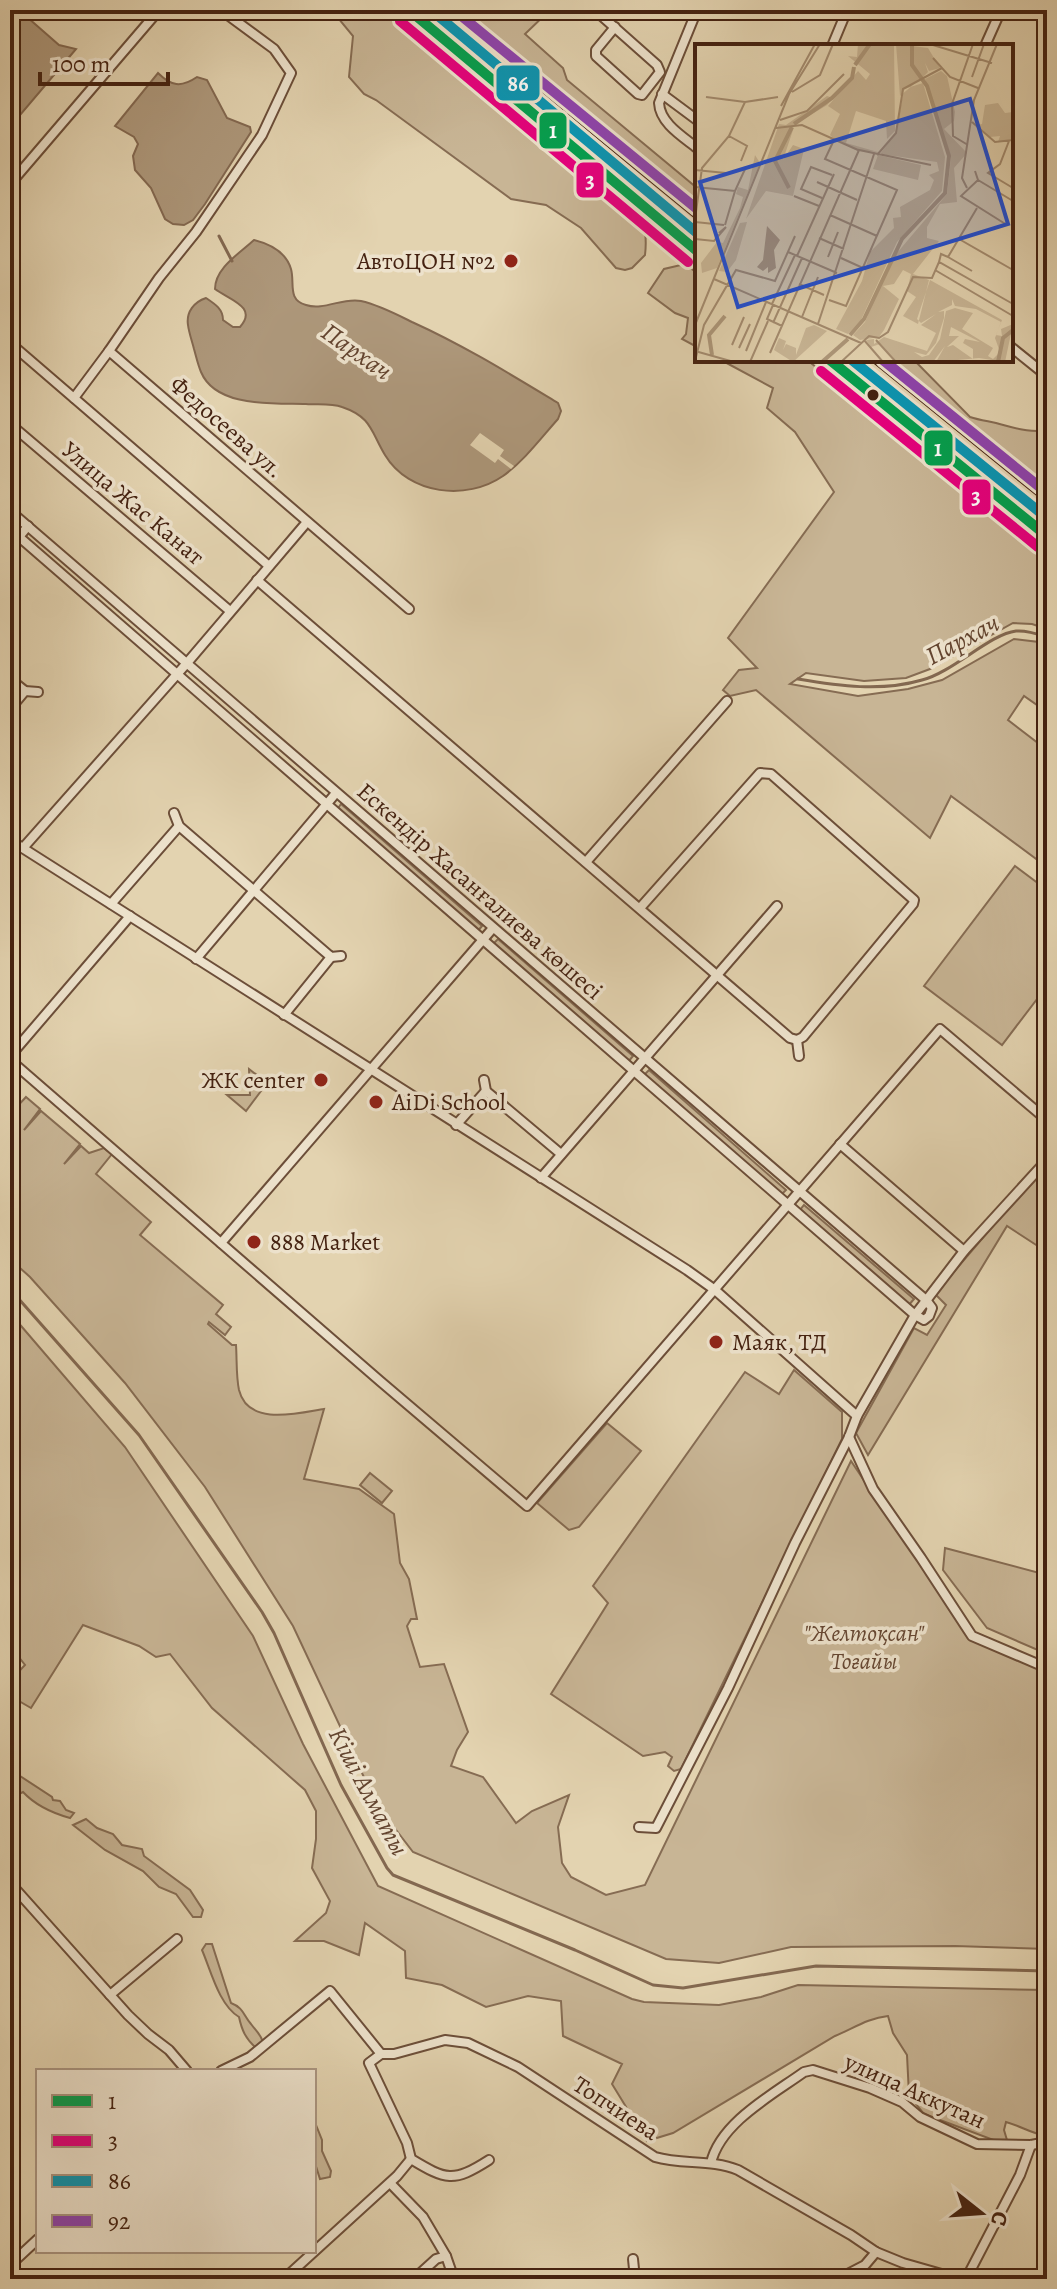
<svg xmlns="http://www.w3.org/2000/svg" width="1057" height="2289" font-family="Alegreya,serif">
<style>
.green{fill:#c8b595;stroke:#866c53;stroke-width:2}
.water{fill:#ad977a;stroke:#836850;stroke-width:2}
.pier{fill:#e3d3b0}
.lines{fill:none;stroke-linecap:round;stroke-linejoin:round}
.stream{stroke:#836850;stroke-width:3}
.minor-casing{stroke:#6c4e39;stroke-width:12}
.major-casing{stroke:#452211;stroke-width:14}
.minor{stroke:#ede2cc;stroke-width:8}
.major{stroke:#e3d3b0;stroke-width:10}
.bus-1-casing{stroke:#ede2cc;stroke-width:16}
.bus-2-casing{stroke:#ede2cc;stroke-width:16}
.bus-3-casing{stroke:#ede2cc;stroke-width:16}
.bus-4-casing{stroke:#ede2cc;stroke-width:16}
.bus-1{stroke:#039f4e;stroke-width:10}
.bus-2{stroke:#e5007d;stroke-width:10}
.bus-3{stroke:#0a95b2;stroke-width:10}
.bus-4{stroke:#8e44ad;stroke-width:10}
.poi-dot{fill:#8f2418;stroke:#ede2cc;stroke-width:3}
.bus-dot{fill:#452211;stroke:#ede2cc;stroke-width:3}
.labels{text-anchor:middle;stroke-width:7;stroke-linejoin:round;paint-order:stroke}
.poi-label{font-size:24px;fill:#452211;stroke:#ede2cc;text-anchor:start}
.street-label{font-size:24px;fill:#452211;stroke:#ede2cc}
.park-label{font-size:24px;font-style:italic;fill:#664732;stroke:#ede2cc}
.water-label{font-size:26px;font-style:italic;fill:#644530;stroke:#ede2cc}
.inset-river{fill:none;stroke:#ad977a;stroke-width:4}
.inset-road{fill:none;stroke:#a48c70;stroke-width:2}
.view{fill:#1d4ed8;fill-opacity:0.15;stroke:#1d4ed8;stroke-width:4}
.inset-edge{fill:none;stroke:#452211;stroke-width:4}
.line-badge{stroke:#ede2cc;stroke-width:3}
.badge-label{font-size:22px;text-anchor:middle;font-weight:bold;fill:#fff}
</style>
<rect width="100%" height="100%" fill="#e3d3b0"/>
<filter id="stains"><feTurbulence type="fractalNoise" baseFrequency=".0025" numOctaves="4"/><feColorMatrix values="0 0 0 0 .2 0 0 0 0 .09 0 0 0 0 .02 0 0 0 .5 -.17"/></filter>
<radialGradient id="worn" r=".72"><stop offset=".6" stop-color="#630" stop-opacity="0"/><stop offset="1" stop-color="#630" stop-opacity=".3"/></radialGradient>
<g class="green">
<path d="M 320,10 L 399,10 L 430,42 L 634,209 C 646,221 647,238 645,255 L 632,268 L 625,270 L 616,268 L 581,228 L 546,205 L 511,199 L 376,100 L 364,94 L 349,77 L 353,36 L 339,19 Z"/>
<polygon points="445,10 550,10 525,34 563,68 567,80 697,188 697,219 579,125"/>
<polygon points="433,15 697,232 697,244 427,21"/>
<polygon points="685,264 697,273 697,347 682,339 686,334 688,318 675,313 648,293 664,269"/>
<polygon points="721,360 807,360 1047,549 1047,629 1032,624 1013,623 930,669 906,678 864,681 806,673 790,684 858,696 908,689 942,680 1014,639 1047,643 1047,712 1024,696 1008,720 1047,750 1047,867 951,796 930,838 756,690 730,696 723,690 739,670 757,668 728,638 834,492 795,432 767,408 773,388"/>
<polygon points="853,360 1047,516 1047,528 845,367"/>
<path d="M 871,360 L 885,360 L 896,365 L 904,360 L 914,360 L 970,417 C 979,420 987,421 996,423 C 1015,428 1022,431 1043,431 L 1047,427 L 1047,502 Z"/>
<polygon points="341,804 482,926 477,932 336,811"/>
<polygon points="1015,866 1047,890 1047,986 1002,1045 924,986"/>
<polygon points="498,939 633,1056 628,1062 493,944"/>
<polygon points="249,1069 267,1083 246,1111 227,1095 250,1095"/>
<polygon points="649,1070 786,1190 781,1195 644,1075"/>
<path d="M 26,1097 L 40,1109 L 24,1130 L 41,1111 L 80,1144 L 64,1164 L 81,1146 L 89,1153 L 104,1148 L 112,1154 L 96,1174 L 151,1222 L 140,1235 L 223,1305 L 216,1314 L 231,1327 L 225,1335 L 209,1322 L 208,1324 L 232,1345 L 236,1345 C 237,1360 236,1376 239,1390 C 248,1427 299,1413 324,1409 L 304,1479 L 359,1489 L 394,1514 L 400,1563 L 409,1579 L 417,1619 L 411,1619 L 407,1626 L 420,1667 L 444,1664 L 468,1732 L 457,1750 L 451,1766 L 483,1777 L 516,1823 L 532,1811 L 569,1795 L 558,1827 L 562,1863 L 571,1877 L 606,1895 L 645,1885 L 851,1461 L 969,1638 L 1047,1670 L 1047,1949 L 955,1946 L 791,1947 L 719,1963 L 666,1959 L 413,1852 L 377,1805 L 293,1626 L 205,1487 L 125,1383 L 30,1277 L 10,1259 L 10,1107 L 14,1110 Z"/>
<polygon points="1047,1167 1047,1252 1007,1226 868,1455 856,1433 914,1328 927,1335 946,1305 935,1294 998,1220"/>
<polygon points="804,1205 914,1299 908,1306 800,1210"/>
<path d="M 10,1313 L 125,1447 L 253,1636 L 303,1744 L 378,1886 L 632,1999 L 644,2002 L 719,2005 L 761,1997 L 798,1985 L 1047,1990 L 1047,2136 C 1032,2134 1021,2126 1006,2122 L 1004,2130 L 1007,2140 L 996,2141 L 924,2114 L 909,2095 L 907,2055 L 893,2033 L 888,2016 C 868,2018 854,2028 835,2036 L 673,2133 L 647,2141 L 612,2084 L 622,2064 L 563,2036 L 561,2001 L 528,1996 L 486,2007 L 442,1985 L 406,1978 L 405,1951 L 365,1923 L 359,1955 L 324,1941 L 295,1941 L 326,1913 L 330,1901 L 312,1868 L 316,1839 L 316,1811 L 305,1790 L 212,1708 L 170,1654 L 156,1657 L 139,1646 L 83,1625 L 31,1708 L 19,1701 L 10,1691 L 10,1681 L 25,1665 L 10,1646 Z"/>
<polygon points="794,1370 842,1412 842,1439 681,1769 674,1771 668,1766 672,1757 665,1752 643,1756 551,1694 608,1603 593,1586 745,1372 779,1394"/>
<polygon points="607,1423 641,1451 579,1527 569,1530 537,1503"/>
<polygon points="370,1473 392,1491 382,1503 360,1485"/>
<polygon points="945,1548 1047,1575 1047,1654 987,1628 943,1570"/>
<path d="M 17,1774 L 52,1797 L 53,1800 L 60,1801 L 66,1810 L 74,1813 L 70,1818 C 52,1813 36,1806 23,1792 L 17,1795 L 10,1787 L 10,1778 Z"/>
<polygon points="86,1819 97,1828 113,1834 122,1845 142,1849 144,1856 190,1890 203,1910 201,1917 193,1917 176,1894 159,1887 143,1871 105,1850 73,1825"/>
<path d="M 206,1944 L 212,1944 L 231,2003 C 244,2008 243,2015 251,2024 C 256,2031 260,2033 263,2042 L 256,2048 C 246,2039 242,2031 239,2017 C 219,2005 211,1971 202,1950 Z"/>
<polygon points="314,2120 322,2140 322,2151 331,2171 330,2177 320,2179 314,2160"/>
</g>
<g class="water">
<polygon points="10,10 19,10 59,45 76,49 15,121 10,118"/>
<path d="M 158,73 C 171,86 181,88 197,77 L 207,80 L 227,118 L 250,127 L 251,132 L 205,204 L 193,220 L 184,225 L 173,224 L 165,219 L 151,188 L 135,170 L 133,156 L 138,144 L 134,137 L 115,126 Z"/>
<path d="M 254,240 C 270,244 286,252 291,269 C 295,283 287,300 306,305 C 324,311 343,297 361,301 C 379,305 396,314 412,322 C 463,345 510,374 558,403 L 561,411 L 558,419 C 541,438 524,461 503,476 C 467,501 409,495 385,455 C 371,432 372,417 342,407 C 331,403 318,405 306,404 C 274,403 216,408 201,372 C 198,365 196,356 194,349 C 192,341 189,333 188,325 C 186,312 194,302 206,298 C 215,304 223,309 223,320 L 233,327 L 240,327 C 258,307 230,300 215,289 C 215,268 240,253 254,240 Z"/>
</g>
<polygon class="pier" points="480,433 504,450 500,456 514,466 511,469 498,459 495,463 470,445"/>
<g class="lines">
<g class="stream">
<polyline points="219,236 232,261"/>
<path d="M 798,679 C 839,686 881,692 922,680 C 953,672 990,634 1016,631 C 1027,630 1038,634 1047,637"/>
<polyline points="10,1289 139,1435 262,1612 274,1633 341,1785 387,1868 393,1875 575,1950 653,1985 683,1988 816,1966 1047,1971"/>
</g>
<defs>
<g id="minor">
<polyline points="221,10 274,49 291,73 262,135 196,232 159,278 109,351 409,609"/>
<polyline points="595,10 657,65 660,72 642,95 638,94 596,56 596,50 615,27"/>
<path d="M 697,10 L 659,103 C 660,123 682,136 697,148"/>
<polyline points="832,46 847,10"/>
<polyline points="985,46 1001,10"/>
<polyline points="662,94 697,120"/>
<polyline points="10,184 159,10"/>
<polyline points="10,343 269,566"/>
<polyline points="1011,347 1047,376"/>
<polyline points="74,398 109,351"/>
<polyline points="10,424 230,611"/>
<polyline points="10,511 926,1300 932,1308 929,1316 924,1320 915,1315 10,529"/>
<polyline points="10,548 28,526"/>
<polyline points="257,580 790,1038 797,1040"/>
<polyline points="10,679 25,691 38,692"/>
<polyline points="10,709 25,691"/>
<polyline points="174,813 179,826 331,957 341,956"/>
<polyline points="10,840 687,1270 715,1290 857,1416"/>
<polyline points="23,848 187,663 307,522"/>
<polyline points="586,862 727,701"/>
<polyline points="111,904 179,826"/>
<polyline points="640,908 760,773 771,774 914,900 913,904 803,1037 797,1040"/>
<polyline points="196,959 336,793"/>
<polyline points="284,1015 331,957"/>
<polyline points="797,1040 799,1056"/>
<polyline points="10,1056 130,916"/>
<polyline points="10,1060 380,1381 527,1506 940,1029 1047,1120"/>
<polyline points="484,1080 486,1091 561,1154"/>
<polyline points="456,1125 486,1091"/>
<polyline points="840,1144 964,1251"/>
<polyline points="541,1178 777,906"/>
<polyline points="221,1243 493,928"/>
<polyline points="849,1437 873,1489 921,1558 972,1636 1047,1668"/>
<polyline points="639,1827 656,1828 728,1688 795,1543 849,1437 857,1416 915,1315 964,1251 1047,1160"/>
<polyline points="10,1883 128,2015 148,2034 169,2050 187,2071"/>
<polyline points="110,1995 177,1939"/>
<path d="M 381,2054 L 394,2054 L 445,2040 L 468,2043 L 518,2067 L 655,2157 C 682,2165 711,2159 738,2170 L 851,2235 L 876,2252 L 903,2263 L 959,2279"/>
<path d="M 381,2054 L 369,2063 L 407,2143 L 411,2159 C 446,2180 453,2183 489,2160"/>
<polyline points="221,2071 250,2057 330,1991 381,2054"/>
<path d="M 711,2163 C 720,2123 772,2095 804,2072 L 813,2070 L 870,2088 L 902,2102 L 920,2117 L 977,2144 L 1031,2145 L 1047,2142"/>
<polyline points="390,2183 423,2217 446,2256"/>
<polyline points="633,2259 635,2279"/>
<polyline points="10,2265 38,2239"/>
<polyline points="284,2279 397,2176 411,2159"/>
<polyline points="414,2279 436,2259 446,2256 454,2279"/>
<polyline points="838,2279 865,2265 876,2252"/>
<polyline points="966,2279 1020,2175 1031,2145"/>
</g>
<g id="major">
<polyline points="409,10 697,251"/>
<polyline points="432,10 697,227"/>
<polyline points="830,360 1047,536"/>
<polyline points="861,360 1047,511"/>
</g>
</defs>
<use href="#minor" class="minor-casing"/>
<use href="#major" class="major-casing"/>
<use href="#minor" class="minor"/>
<use href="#major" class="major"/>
<defs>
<g id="bus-1">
<polyline points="409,10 697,251"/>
<polyline points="830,360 1047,536"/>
</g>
<g id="bus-2">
<polyline points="400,21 688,262"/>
<polyline points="821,371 1038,547"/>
</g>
<g id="bus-3">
<polyline points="431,10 697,233"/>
<polyline points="852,360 1047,518"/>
</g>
<g id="bus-4">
<polyline points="454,10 697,209"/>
<polyline points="883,360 1047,493"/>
</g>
</defs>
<use href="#bus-1" class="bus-1-casing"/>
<use href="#bus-2" class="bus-2-casing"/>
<use href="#bus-3" class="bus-3-casing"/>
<use href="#bus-4" class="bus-4-casing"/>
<use href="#bus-1" class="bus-1"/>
<use href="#bus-2" class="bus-2"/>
<use href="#bus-3" class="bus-3"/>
<use href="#bus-4" class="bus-4"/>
</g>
<g class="poi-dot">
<circle cx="511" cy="261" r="8"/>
<circle cx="321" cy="1080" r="8"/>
<circle cx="376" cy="1102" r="8"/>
<circle cx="254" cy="1242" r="8"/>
<circle cx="716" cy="1342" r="8"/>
</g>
<circle class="bus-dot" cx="873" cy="395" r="7"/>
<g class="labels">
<g class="poi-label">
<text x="495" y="269" text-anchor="end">АвтоЦОН №2</text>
<text x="305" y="1088" text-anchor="end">ЖК center</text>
<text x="392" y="1110">AiDi School</text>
<text x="270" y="1250">888 Market</text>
<text x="732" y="1350">Маяк, ТД</text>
</g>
<g class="street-label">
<text transform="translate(227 427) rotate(41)" y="8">Федосеева ул.</text>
<text transform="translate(133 503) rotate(40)" y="8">Улица Жас Канат</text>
<text transform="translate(480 891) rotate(41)" y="8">Ескендір Хасанғалиева көшесі</text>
<text transform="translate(915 2091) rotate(24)" y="8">улица Аккутан</text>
<text transform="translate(616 2108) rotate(33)" y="8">Топчиева</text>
</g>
<g class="park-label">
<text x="864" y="1641">"Желтоқсан"<tspan x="864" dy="28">Тоғайы</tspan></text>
</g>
<g class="water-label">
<text transform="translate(357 351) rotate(35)" y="9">Пархач</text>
<text transform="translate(962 639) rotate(-28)" y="9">Пархач</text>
<text transform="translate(369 1791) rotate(62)" y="9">Кіші Алматы</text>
</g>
</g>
<g transform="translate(695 44)">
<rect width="318" height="318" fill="#e3d3b0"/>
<path d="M 199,0 L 200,87 L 192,95 L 191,77 L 161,67 L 151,99 L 183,108 L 162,106 L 139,95 L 135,91 L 145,70 L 133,62 L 163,27 L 171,36 L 175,30 L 153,12 L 162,13 L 163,0 ZM 201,0 L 215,1 L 216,21 L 225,35 L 205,52 ZM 217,2 L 233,4 L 245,24 L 234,27 L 230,19 L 233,28 L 227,34 L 218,21 ZM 246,27 L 252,32 L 260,68 L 259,77 L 249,85 L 272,109 L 259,124 L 262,158 L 245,160 L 232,183 L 232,194 L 244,197 L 218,230 L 234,236 L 223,280 L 208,272 L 221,253 L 212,247 L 216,230 L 208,226 L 199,240 L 188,242 L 204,255 L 189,286 L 184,293 L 165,296 L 158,291 L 170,278 L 196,216 L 252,150 L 256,114 L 230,35 ZM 156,35 L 132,61 L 96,83 L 81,111 L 79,118 L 95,144 L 81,115 L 99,83 L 88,116 L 98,101 L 109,105 L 98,152 L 71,147 L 51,175 L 84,80 L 91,81 L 132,52 L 138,54 ZM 228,39 L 250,113 L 247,147 L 202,198 L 166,276 L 153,290 L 141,285 L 167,237 L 175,208 L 199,184 L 198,174 L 206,173 L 205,163 L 235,146 L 239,136 L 234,131 L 244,127 L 242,118 L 185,110 L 201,89 L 209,45 ZM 303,59 L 310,69 L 318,68 L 318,95 L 303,98 L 305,92 L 295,93 L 282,81 L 287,80 L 290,61 ZM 60,111 L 65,119 L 22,224 L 7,229 L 6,219 L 22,198 L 28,199 L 45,164 L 48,153 L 41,150 L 43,143 L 53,146 ZM 183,111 L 226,121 L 223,136 L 178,125 ZM 52,178 L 41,216 L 32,228 L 24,227 L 45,179 ZM 235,236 L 307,276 L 301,291 L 307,292 L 306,285 L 318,280 L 310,318 L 284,314 L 241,318 L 250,302 L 238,318 L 202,318 L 185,300 L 176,303 L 171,296 L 179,295 L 179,300 L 189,293 L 232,307 L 241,289 L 226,281 L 241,270 L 226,279 L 222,275 ZM 257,255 L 260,262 L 281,265 L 306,278 L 300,294 L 305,308 L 298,315 L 293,312 L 298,304 L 267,285 L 278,269 L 260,264 L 251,267 L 245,295 L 234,311 L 227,313 L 219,308 L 231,311 L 241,299 L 249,274 L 249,267 L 243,268 L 257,261 ZM 256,283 L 285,298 L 270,295 L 268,299 L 278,305 L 278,315 L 258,301 L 252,303 L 264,292 L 254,292 ZM 119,281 L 132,287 L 98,318 L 79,306 L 84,294 L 91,297 L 88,306 L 91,300 L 101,304 L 101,311 L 111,284 Z" fill="#c8b595" fill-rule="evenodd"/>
<path d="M 72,182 L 85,196 L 79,206 L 81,224 L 73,229 L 73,223 L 68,227 L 62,223 L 68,216 Z" fill="#ad977a"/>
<path class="inset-river" d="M 160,21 L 175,0M 99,80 L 137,54 L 157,34 L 159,23M 94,144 L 80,117 L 97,83M 155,291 L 169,275 L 207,195 L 250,149 L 254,112 L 232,42 L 217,21 L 217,0M 17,311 L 14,291 L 30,272M 127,318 L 153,295M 303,318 L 308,294 L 318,286"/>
<path class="inset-road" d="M 238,1 L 297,19M 238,14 L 255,33 L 283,44M 277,33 L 289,0M 97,48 L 125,31 L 138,0M 11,53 L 50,58 L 83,53M 86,62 L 120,0M 85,76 L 112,67 L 149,30M 277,78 L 300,98 L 318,96M 81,84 L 107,81 L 163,106M 34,92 L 52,102 L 46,117M 314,97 L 305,120 L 293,129 L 318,144M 273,101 L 258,92 L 257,60 L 278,0M 182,111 L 201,89 L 208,45 L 247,24M 0,126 L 31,129M 280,127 L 283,136 L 266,152 L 312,181M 283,136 L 318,157M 122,138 L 162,156M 0,143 L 40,147 L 51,123M 272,144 L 267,134 L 279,56 L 302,0M 99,152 L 124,162M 127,154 L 106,145 L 116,123 L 137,131M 135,171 L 182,192M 0,175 L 7,124 L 34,92 L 50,58M 0,178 L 29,181M 30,181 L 40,147M 124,194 L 149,205M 0,195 L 19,197 L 31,183 L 24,189M 264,195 L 318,226M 93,208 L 142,229M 102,212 L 139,130M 133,213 L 143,188M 253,213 L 277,227M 146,214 L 168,224M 244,218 L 246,210 L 253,213 L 282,164M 240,226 L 318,272M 19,235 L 166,299M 104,240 L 129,251M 134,256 L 151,262 L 202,146 L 130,115 L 139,96M 77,260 L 100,211M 78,261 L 72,275 L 87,282M 107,273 L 123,233M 78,279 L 107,214M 123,280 L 179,110M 0,281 L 94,50 L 125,0M 169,296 L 188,318M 181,296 L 201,318M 37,301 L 49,273M 44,304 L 55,280M 0,307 L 39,318M 51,307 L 71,258M 75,309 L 164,106 L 236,121M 0,317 L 9,281 L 41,226 L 80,237 L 100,192M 55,318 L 73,277M 146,318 L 174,292 L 184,294 L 193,288 L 218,233 L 237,234 L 244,218 L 318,260"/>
<path class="view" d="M 275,55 L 313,180 L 43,263 L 5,138 Z"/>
<rect width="318" height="318" class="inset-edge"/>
</g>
<g class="line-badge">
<rect x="495" y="64" width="46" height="38" rx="8" fill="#0a95b2"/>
<rect x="538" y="111" width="30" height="39" rx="8" fill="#039f4e"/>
<rect x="575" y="161" width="30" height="38" rx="8" fill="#e5007d"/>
<rect x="923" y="429" width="31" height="38" rx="8" fill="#039f4e"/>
<rect x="961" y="478" width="31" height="38" rx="8" fill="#e5007d"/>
</g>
<g class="badge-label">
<text x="518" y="91">86</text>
<text x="553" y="138">1</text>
<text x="590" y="188">3</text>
<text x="938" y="456">1</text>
<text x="976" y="504">3</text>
</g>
<rect width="1057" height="2289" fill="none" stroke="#e3d3b0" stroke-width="40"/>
<rect x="12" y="12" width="1033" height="2265" fill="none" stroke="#452211" stroke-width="4"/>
<rect x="20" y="20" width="1017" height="2249" fill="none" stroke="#452211" stroke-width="2"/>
<rect x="36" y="2069" width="280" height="184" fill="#ede2cc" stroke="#aa9581" stroke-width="2"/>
<rect x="52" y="2095" width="40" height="12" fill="#039f4e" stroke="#aa9581" stroke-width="2"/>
<text x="108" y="2109" font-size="24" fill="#452211">1</text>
<rect x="52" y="2135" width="40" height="12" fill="#e5007d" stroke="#aa9581" stroke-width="2"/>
<text x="108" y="2149" font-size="24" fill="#452211">3</text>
<rect x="52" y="2175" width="40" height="12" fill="#0a95b2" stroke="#aa9581" stroke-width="2"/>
<text x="108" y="2189" font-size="24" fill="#452211">86</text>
<rect x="52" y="2215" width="40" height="12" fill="#8e44ad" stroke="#aa9581" stroke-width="2"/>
<text x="108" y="2229" font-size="24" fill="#452211">92</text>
<g transform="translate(981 2213) rotate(107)" stroke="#ede2cc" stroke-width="6" paint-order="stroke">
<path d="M0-6L14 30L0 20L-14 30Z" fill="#452211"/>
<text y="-12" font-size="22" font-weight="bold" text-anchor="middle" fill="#452211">С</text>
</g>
<path d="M40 72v12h128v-12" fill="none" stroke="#452211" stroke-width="4"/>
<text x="52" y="72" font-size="24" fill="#452211" stroke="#ede2cc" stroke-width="6" paint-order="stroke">100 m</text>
<rect width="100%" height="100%" filter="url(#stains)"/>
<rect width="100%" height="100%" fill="url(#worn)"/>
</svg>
